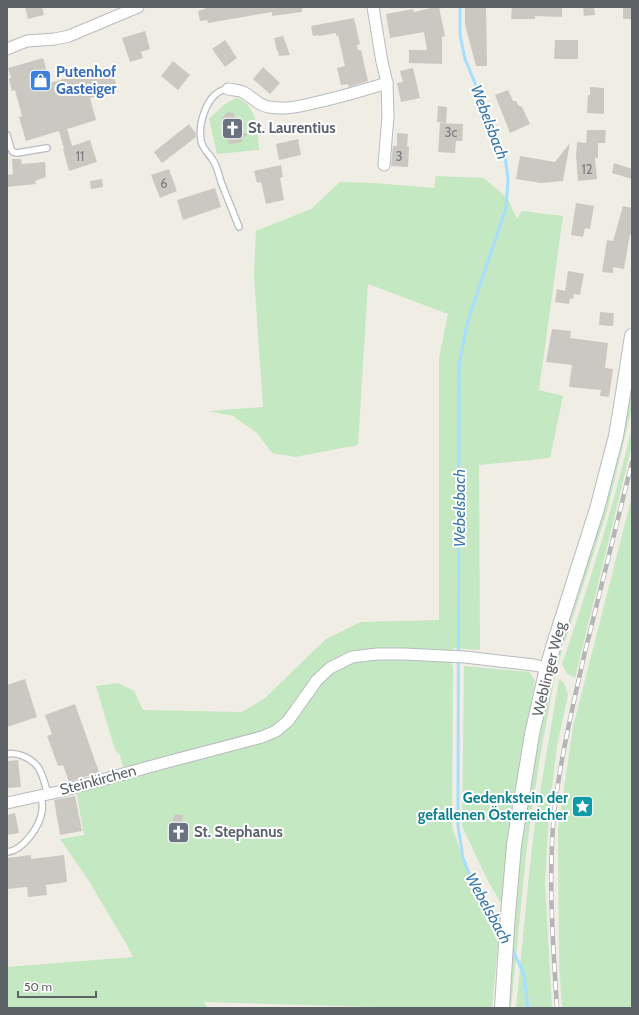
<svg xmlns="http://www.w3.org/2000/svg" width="639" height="1015" font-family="Cabin,sans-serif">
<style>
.green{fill:#c4e8c1}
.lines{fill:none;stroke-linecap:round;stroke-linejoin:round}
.stream{stroke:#a6deff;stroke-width:3}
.building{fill:#cbc8c2}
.service-casing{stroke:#b8bbc0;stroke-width:8}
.minor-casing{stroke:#b8bbc0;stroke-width:13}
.tertiary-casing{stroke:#b8bbc0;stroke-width:16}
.service{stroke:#fff;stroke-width:5.5}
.minor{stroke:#fff;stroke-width:11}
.tertiary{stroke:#fff;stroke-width:14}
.rail-casing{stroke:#b4b5b6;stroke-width:4.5}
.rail{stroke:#fff;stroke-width:3;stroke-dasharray:9;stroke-linecap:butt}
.labels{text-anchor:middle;stroke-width:4;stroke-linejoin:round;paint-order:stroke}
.number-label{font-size:13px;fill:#787c7d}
.shop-label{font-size:15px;font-weight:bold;fill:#366cbe;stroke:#fff;text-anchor:start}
.worship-label{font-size:15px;font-weight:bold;fill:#5b616d;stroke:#fff;text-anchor:start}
.street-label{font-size:15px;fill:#5d6266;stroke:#fff}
.culture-label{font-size:15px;font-weight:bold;fill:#0d838f;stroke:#fff;text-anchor:end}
.water-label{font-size:16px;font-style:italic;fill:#3c7aad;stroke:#fff}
</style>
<rect width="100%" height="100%" fill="#f0ede5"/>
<g class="green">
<path d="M 236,98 C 240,99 244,101 247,104 C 258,116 258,135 259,150 L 217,154 L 209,119 L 225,104 Z"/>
<polygon points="436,176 484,178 508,199 517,219 522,211 563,216 539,390 563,396 550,458 479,465 480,650 453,648 450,660 453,667 452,827 474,889 498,943 492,1008 403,1008 204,1002 208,1008 7,1008 7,967 133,957 128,947 89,881 60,839 84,835 75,785 124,771 120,755 115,750 96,686 118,683 134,691 143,710 242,712 265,698 326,639 361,622 439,620 439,358 448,314 368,284 358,445 295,457 272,453 257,433 233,416 209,411 263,407 254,275 256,231 311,209 340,182 374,183 434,188"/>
<polygon points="632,379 632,407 607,512 565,641 562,640"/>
<path d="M 632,427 L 632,445 L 575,678 L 567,674 L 562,664 C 589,586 613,507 632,427 Z"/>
<polygon points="632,496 632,1008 562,1008 559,962 558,829 573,727"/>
<polygon points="559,650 562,651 556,671 540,757 531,817 526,855 511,1008 506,1008 521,834 534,754"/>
<polygon points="464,666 530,672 535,681 525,735 508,843 502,905 487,879 462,826"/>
<polygon points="559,679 564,683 568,695 557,746 549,813 545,882 552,1008 516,1008 529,874 535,822"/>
</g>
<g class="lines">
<g class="stream">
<polyline points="460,7 460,35 465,59 505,156 508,179 506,208 467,324 459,366 458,826 463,858 478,895 497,918 501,928"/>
<polyline points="511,947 524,974 528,1008"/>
</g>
</g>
<g class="building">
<polygon points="25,7 42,7 44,15 28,19"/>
<polygon points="205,7 302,7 302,12 272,16 272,12 208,23 207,20 200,21 198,11 205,9"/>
<polygon points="435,7 439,7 445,36 442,37 442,64 409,63 409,50 427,50 424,32 390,38 386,14 413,9 414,12"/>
<polygon points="465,7 486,7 487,66 476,66 465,25"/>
<polygon points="512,7 562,7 562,17 535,16 535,19 511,19"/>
<polygon points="583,7 594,7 595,15 584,16"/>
<rect x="623" y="7" width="9" height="12"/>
<polygon points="354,18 360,44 357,45 358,50 361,50 368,81 349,87 348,84 341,85 337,68 345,66 338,35 336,36 336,33 319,36 318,35 313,36 311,26"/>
<polygon points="145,31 150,49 141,52 143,58 130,62 122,38"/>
<polygon points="283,36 290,55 279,56 278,51 277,51 274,38"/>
<polygon points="225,40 237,58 225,67 212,49"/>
<polygon points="555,40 578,40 578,59 554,59"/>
<polygon points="43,58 50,83 91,71 93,76 112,71 118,90 90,98 96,120 67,129 72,146 90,140 97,162 69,171 63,149 64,149 59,131 26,141 19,117 22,116 15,90 12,91 9,79 11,78 8,68"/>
<polygon points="173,61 190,75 178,90 161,76"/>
<polygon points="263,67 280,83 270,94 253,79"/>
<polygon points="413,68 420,98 401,102 397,83 403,82 400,71"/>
<polygon points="590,87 604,88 604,114 587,113 588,95 590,95"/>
<polygon points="508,90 513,101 516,101 518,105 522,107 530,124 510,133 495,95"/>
<polygon points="438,106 447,107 446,123 437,122"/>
<polygon points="230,112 234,114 235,120 237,120 241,132 248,134 242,138 242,142 229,144 222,119 226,113"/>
<polygon points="440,123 463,124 462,141 456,141 455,153 438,152"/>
<polygon points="189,124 196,134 196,137 162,163 154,152"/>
<polygon points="587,130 606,130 605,143 598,143 598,158 595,158 597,179 578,181 576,156 577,142 586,143"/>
<polygon points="397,133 408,134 407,146 409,147 408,167 391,166 393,146 397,146"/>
<polygon points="298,139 301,155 279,160 276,144"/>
<polygon points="570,143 563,181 541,183 516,179 520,156 555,162"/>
<polygon points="12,159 21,159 22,164 45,162 46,177 35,181 36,184 7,187 7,175 13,174"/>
<polygon points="614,163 632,169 632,179 612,173"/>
<polygon points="281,165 283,177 280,178 284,200 266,204 261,182 257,183 254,171"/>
<polygon points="169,169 177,191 160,198 151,175"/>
<polygon points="102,179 103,187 91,189 90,181"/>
<polygon points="215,188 221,207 183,220 177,200"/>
<polygon points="576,203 594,206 590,229 585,228 583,237 571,235"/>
<polygon points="623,206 632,208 632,235 630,234 624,269 613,267 613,273 602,272 607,240 613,241"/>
<polygon points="568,271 584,274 580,295 574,294 573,299 570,298 569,304 555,302 557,289 565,291"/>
<polygon points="600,312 614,313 613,326 599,325"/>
<polygon points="552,329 571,331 570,338 608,343 605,368 613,369 609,397 600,396 601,390 569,387 572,365 546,362"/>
<polygon points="25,679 37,717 7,727 7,685"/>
<polygon points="75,704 99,772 69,782 63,765 58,766 47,736 52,734 45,715"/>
<polygon points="18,760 21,787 7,788 7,761"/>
<polygon points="75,796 82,831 60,835 54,800"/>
<polygon points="15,813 19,833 7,835 7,815"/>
<polygon points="174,814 183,815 182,823 184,823 183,840 171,839 173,818 174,818"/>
<polygon points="31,855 31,859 64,855 67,882 46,885 47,895 28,897 27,887 7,889 7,858"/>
</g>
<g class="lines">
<defs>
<g id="service">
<path d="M 228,89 C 207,91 198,123 201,141 C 203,150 210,154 214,162 C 217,167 219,175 221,182 C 227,197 233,212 239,227"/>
<polyline points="7,135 11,149 13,152 17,153 47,148"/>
<path d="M 7,754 C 12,753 18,754 23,756 C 42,764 42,776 48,794"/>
<path d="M 7,852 C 23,851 40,826 42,811 C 43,806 42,801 41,795"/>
</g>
<g id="minor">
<polyline points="373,7 382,62 387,83 388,116 384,165"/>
<polyline points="7,49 27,41 55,39 69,36 138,7"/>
<path d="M 228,89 C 233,90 238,90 243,92 C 253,97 257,105 269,107 C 286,110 302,106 318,102 C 341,97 364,90 387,83"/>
<polyline points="7,803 62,791 167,762 262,737 276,731 288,721 317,680 330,668 352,657 377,654 404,654 465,657 534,665 547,668"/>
</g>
<polyline id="tertiary" points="502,1008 507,927 514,845 532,734 547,668 554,644 597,509 616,436 622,400 632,336"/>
</defs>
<use href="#service" class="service-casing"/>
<use href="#minor" class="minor-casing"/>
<use href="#tertiary" class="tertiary-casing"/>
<use href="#service" class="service"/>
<use href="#minor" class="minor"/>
<use href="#tertiary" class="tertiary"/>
<defs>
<path id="rail" d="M 557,1008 C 553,944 548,879 554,814 C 560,760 572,710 584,656 C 600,592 616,527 632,462"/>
</defs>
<use href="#rail" class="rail-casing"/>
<use href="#rail" class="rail"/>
</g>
<defs>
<symbol id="shop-square" viewBox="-11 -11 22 22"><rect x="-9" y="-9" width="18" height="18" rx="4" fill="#3f7fe0" stroke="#fff"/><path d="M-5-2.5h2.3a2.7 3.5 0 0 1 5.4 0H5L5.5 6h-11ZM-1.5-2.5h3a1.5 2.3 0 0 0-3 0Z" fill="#fff"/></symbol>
<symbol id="church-square" viewBox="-11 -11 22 22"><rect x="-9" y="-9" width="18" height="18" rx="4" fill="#6b7280" stroke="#fff"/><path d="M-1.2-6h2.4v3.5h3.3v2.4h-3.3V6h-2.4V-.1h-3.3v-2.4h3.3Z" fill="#fff"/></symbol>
<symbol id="sight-square" viewBox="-11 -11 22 22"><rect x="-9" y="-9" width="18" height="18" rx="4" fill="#0f9aa8" stroke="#fff"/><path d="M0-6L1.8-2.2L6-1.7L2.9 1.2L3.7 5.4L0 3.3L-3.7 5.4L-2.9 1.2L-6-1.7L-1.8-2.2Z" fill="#fff"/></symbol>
</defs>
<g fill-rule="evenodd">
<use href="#shop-square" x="28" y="68" width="25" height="25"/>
<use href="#church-square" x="220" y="116" width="25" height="25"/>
<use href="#sight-square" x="570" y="794" width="25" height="25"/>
<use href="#church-square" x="166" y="820" width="25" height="25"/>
</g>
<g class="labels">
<g class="number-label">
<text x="451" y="137">3c</text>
<text x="80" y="161">11</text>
<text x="399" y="161">3</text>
<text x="587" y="174">12</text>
<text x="164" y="188">6</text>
</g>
<g class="shop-label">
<text x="56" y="77">Putenhof<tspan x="56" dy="17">Gasteiger</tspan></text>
</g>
<g class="worship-label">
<text x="248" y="133">St. Laurentius</text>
<text x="194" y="837">St. Stephanus</text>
</g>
<g class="street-label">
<text transform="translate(549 669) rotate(-76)" y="5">Weblinger Weg</text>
<text transform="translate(98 780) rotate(-15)" y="5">Steinkirchen</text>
</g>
<g class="culture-label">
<text x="568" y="803">Gedenkstein der<tspan x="568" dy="17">gefallenen Österreicher</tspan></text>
</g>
<g class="water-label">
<text transform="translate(490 122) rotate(69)" y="6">Webelsbach</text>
<text transform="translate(459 508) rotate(-90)" y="6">Webelsbach</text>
<text transform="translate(489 908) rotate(61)" y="6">Webelsbach</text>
</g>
</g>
<rect width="639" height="1015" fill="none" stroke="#5d6266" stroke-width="16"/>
<path d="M18 991v6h78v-6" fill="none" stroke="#5d6266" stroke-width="2"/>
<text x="24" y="991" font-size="12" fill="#5d6266" stroke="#ffffff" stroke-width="3" paint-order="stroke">50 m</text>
</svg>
